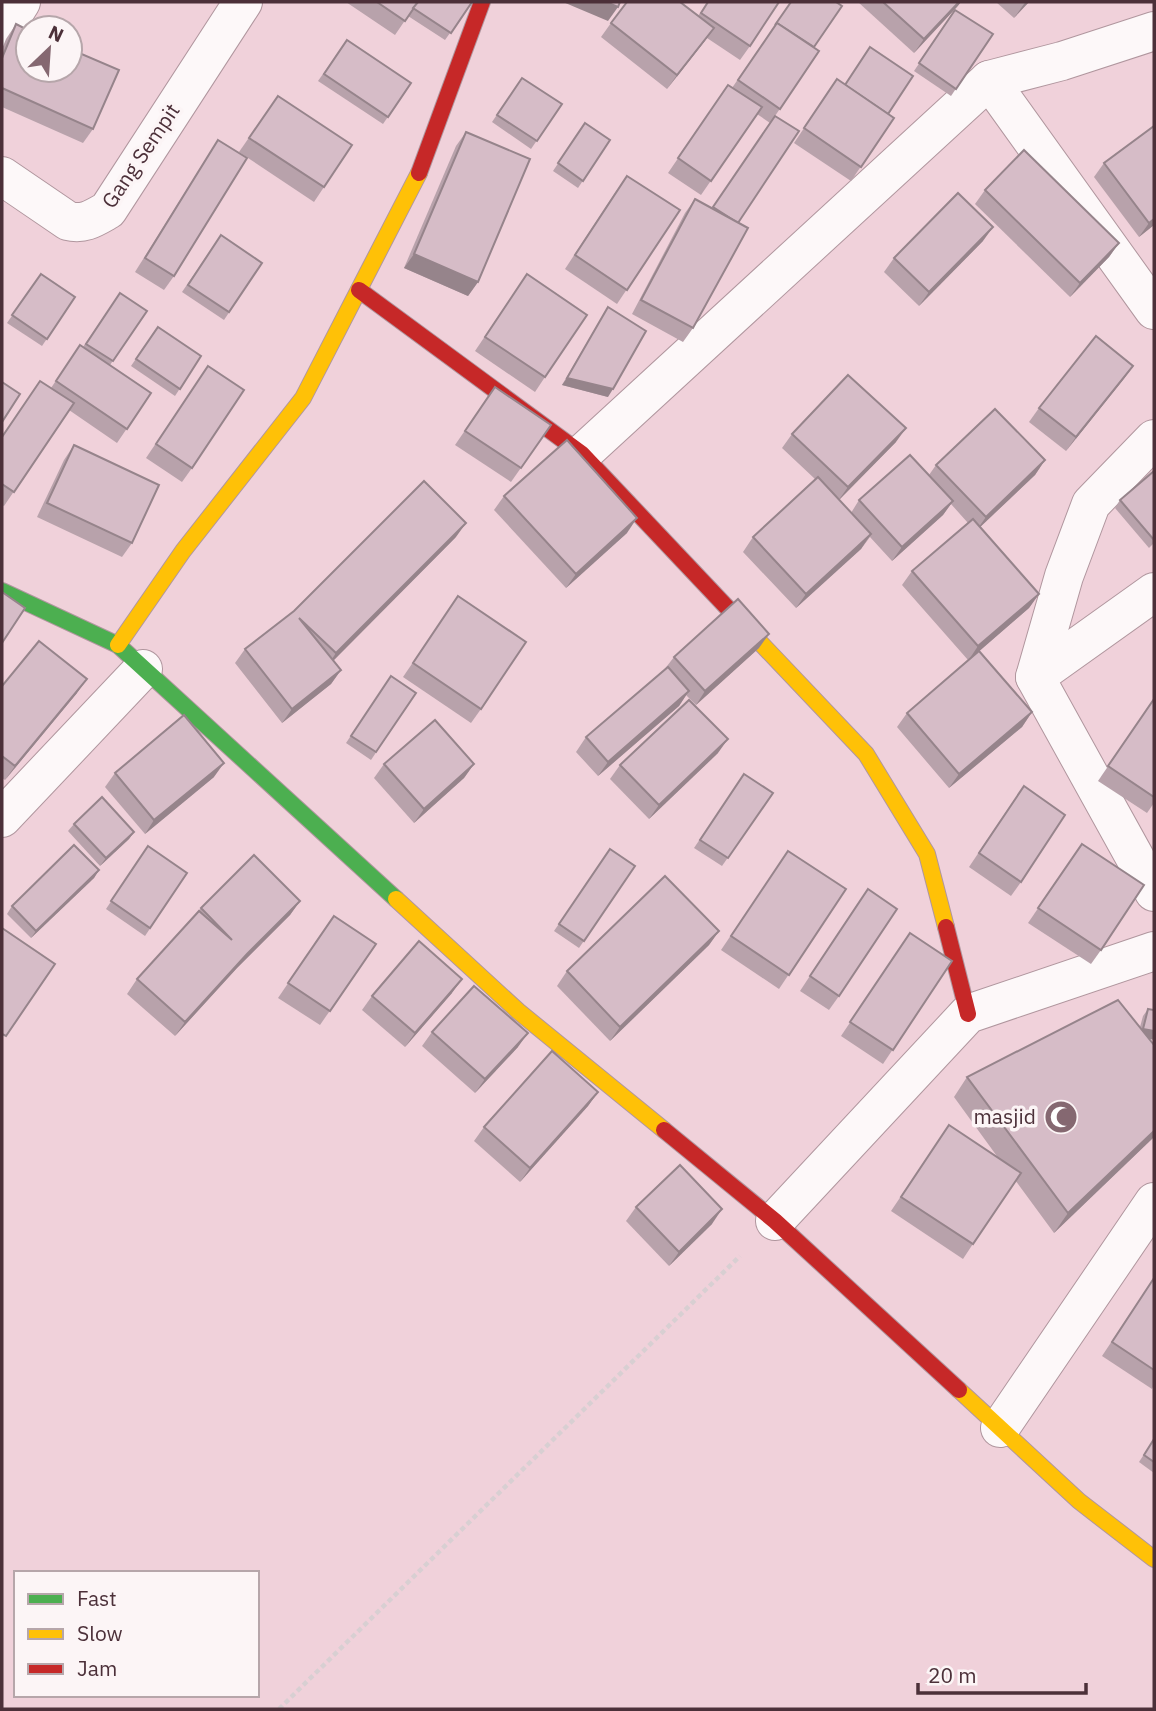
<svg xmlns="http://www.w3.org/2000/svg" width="1156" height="1711" font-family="'IBM Plex Sans',sans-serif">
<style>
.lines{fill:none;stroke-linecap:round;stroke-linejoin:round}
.street-casing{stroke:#b0969e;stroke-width:40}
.fast-casing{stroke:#b0969e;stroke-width:18}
.slow-casing{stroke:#b0969e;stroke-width:18}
.jam-casing{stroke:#b0969e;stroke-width:18}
.path{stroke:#d8cfd2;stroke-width:4.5;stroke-dasharray:5 3.5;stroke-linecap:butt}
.street{stroke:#fdf8f9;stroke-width:38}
.fast{stroke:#4caf50;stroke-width:16}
.slow{stroke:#ffc107;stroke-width:16}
.jam{stroke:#c62828;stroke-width:16}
.wall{fill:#b8a2ab}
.shaded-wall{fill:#96848b}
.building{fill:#d6bcc7;stroke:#96848b;stroke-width:2}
.labels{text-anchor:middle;stroke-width:7;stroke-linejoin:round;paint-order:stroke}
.street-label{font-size:21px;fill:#4c3039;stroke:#fcf5f6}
.poi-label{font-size:21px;fill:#4c3039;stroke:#fcf5f6;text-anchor:end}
</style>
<rect width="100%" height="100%" fill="#f0d1da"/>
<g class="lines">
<defs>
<g id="street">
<polyline points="2,32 21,2"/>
<polyline points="989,80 1154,310"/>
<path d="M 2,176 L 68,221 C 84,225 94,218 108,210 L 243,2"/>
<polyline points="1154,439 1091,504 1064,576 1035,677 1154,892"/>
<polyline points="582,454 989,80 1062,61 1154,31"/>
<polyline points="1035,677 1154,592"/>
<polyline points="2,818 143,669"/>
<polyline points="775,1221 968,1014 1154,951"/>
<polyline points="1000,1428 1154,1202"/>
</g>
<polyline id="fast" points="2,591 118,645 396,899"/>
<g id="slow">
<polyline points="753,635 866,754 927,854 946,927"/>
<polyline points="118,645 183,551 303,398 419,173"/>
<polyline points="396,899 518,1011 664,1130"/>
<polyline points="959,1390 1079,1501 1154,1559"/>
</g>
<g id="jam">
<polyline points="419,173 482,2"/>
<polyline points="359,290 582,454 753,635"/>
<polyline points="946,927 968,1014"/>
<polyline points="664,1130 775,1221 959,1390"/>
</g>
</defs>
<use href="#street" class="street-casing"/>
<use href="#fast" class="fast-casing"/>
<use href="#slow" class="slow-casing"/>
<use href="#jam" class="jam-casing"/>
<polyline class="path" points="279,1709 740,1256"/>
<use href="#street" class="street"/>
<use href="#fast" class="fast"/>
<use href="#slow" class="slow"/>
<use href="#jam" class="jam"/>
</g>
<g class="wall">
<polygon points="346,2 472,2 445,40 408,16 395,35"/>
<polygon points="708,2 750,46 740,60 707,38 667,89 601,37 611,23 698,16"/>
<polygon points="791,2 814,47 819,51 775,116 738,223 693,328 683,342 632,314 685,213 695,199 713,209 770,123 757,114 701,195 668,173 728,85 732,88"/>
<polygon points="858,2 961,2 914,53"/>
<polygon points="996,2 1029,2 1014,18"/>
<polygon points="955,10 993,34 951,96 914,71"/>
<polygon points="16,24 93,129 83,143 2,107 2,49 6,39"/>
<polygon points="347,40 411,83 383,124 318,81"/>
<polygon points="522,78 562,104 531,149 492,122"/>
<polygon points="837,79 894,118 851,181 794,143"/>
<polygon points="278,96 324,187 314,202 239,152"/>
<polygon points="585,123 610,140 578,188 553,171"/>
<polygon points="1154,126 1154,225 1139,237 1094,177 1104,163"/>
<polygon points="466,132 478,282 468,296 404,268 456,146"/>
<polygon points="218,140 174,276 164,290 135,272"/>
<polygon points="617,190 680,210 617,304 565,269"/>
<polygon points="985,190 1119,243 1109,257 1070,297 975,204"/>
<polygon points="221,235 262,263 224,320 182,292"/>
<polygon points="983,241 919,306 884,272 894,258"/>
<polygon points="41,274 75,297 42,346 7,323"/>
<polygon points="527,274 545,377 535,392 475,351"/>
<polygon points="120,293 147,311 110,365 151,393 117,443 69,410 4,506 2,505 2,436 51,388 80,345 83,347"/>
<polygon points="608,307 608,397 562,385 603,315"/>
<polygon points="158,327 201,356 175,396 131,366"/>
<polygon points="208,366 192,468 182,482 146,458"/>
<polygon points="1133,366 1066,451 1029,422 1039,408"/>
<polygon points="495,387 551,425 511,482 455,445"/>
<polygon points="792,434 896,442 839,500 851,513 859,500 929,475 936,465 1045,460 1035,475 980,527 1039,594 1029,608 979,651 1032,712 1022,727 949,788 897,727 907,713 968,660 902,585 912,571 968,523 951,504 943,515 892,561 870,537 861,549 796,608 743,552 753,537 815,479 782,448"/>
<polygon points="74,445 132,543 122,557 37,517 64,460"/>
<polygon points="1154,471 1154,543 1149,548 1115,508 1120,500"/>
<polygon points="504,496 627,533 566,588 494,510"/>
<polygon points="456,537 333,661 341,670 331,684 282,723 235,663 245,649"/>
<polygon points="458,596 481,709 471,723 403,677"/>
<polygon points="759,648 696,705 686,695 679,706 598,776 576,752 586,737 664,670 674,657"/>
<polygon points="391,676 416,693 371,760 346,743"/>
<polygon points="2,686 77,693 5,780 2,778"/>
<polygon points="1154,699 1154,803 1147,813 1098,781"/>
<polygon points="718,753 649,819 610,779 620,765"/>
<polygon points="384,764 474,764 464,778 414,823 374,778"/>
<polygon points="115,773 214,777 145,834 105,787"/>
<polygon points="744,774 773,793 722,866 694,848"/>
<polygon points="1014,800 1021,882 1011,896 969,867"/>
<polygon points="74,824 134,832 129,839 100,866 68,831"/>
<polygon points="1082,844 1101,950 1091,964 1028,923"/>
<polygon points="148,846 187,873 145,936 106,909"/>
<polygon points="610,849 635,866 579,948 554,931"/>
<polygon points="788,851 846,889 779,989 721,950"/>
<polygon points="99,870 94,878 31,938 7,914 12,906"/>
<polygon points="300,901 290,915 237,968 175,1036 127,994 137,979 201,908"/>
<polygon points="858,903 839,996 829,1010 800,991"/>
<polygon points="334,916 376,944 320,1025 278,998"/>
<polygon points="719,931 709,945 610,1041 557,986 567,971"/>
<polygon points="910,933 952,961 883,1064 841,1036"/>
<polygon points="452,993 405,1047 362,1010 372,996"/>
<polygon points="1148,1009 1154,1137 1054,1233 1015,1180 963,1259 891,1211 949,1125 999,1159 954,1097 967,1077 1140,1027 1143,1016"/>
<polygon points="432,1032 518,1047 475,1093 422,1046"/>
<polygon points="598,1092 588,1106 520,1182 474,1141 484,1127"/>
<polygon points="636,1207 712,1224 669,1266 626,1221"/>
<polygon points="1154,1278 1154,1385 1152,1389 1102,1356"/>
<polygon points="1154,1439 1154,1473 1139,1462"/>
</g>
<g class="shaded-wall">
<polygon points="563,2 606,2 618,7 608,21"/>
<polygon points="959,2 961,2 957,7 914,53 924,39"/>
<polygon points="1026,2 1029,2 1014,18 1024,4"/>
<polygon points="714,28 704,42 667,89 677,75"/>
<polygon points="1154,219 1154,225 1139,237 1149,223"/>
<polygon points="993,227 983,241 919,306 929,292"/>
<polygon points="1119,243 1109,257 1070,297 1080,283"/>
<polygon points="414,254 478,282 468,296 404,268"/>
<polygon points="1133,366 1123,380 1066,451 1076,437"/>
<polygon points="567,378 613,389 608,397 562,385"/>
<polygon points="906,428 896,442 838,501 848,487"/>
<polygon points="1045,460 1035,475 976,531 986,517"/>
<polygon points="953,501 943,515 892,561 902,547"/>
<polygon points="637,518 627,533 566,588 576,574"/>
<polygon points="466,523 456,537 326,668 336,653"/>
<polygon points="871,534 861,549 796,608 806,594"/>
<polygon points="1039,594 1029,608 968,661 978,646"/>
<polygon points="769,634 759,648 696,705 705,691"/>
<polygon points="341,670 331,684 282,723 292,709"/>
<polygon points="87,679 77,693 5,780 15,766"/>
<polygon points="689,691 679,706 598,776 608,762"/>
<polygon points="1032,712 1022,727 949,788 959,774"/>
<polygon points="728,739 718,753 649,819 659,805"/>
<polygon points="224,763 214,777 145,834 154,820"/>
<polygon points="474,764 464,778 414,823 424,809"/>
<polygon points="134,832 129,839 100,866 106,858"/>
<polygon points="99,870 94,878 31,938 36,931"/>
<polygon points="300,901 290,915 237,968 175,1036 185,1022 247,954"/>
<polygon points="719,931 709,945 610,1041 620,1027"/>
<polygon points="462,979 452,993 405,1047 415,1033"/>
<polygon points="1143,1029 1154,1031 1154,1040 1138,1036"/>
<polygon points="528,1033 518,1047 475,1093 485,1079"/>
<polygon points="598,1092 588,1106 520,1182 530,1168"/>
<polygon points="1154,1131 1154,1137 1054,1233 1068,1213"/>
<polygon points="722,1209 712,1224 669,1266 679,1252"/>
</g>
<g class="building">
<polygon points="377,2 418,2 405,21"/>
<polygon points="418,2 472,2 451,33 413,8"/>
<polygon points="606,2 620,2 618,7"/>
<polygon points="627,2 680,2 714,28 677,75 611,23"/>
<polygon points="708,2 779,2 750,46 701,13"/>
<polygon points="791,2 836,2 842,6 814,47 777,23 775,25"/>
<polygon points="883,2 959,2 924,39"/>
<polygon points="955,10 993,34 956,89 919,63"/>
<polygon points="777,23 819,51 780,109 738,80"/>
<polygon points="16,24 28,30 28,70 70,70 70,49 119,70 93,129 2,88 2,58"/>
<polygon points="347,40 411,83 388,117 324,74"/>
<polygon points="870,47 913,76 888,114 845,85"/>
<polygon points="522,78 562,104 537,141 497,115"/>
<polygon points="837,79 894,118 861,167 804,128"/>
<polygon points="728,85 762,107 711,181 678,158"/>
<polygon points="278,96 352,145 324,187 249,138"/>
<polygon points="775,116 799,131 738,223 713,207"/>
<polygon points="585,123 610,140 583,181 558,163"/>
<polygon points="1154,126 1154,219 1149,223 1104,163"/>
<polygon points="466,132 530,159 478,282 414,254"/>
<polygon points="218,140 247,158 174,276 145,258"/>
<polygon points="1024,150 1119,243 1080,283 985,190"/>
<polygon points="627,176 680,210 627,290 575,255"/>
<polygon points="958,193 993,227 929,292 894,258"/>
<polygon points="695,199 748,228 693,328 641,300"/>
<polygon points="221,235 262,263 229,312 188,285"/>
<polygon points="41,274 75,297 47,339 12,315"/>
<polygon points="527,274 587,315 545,377 485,337"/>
<polygon points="120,293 147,311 113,361 86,344"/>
<polygon points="608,307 646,331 613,389 567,378"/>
<polygon points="158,327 201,356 180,389 136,359"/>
<polygon points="1096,336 1133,366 1076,437 1039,408"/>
<polygon points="80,345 151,393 127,429 56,381"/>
<polygon points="208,366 244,390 192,468 156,444"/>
<polygon points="848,375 906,428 848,487 792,434"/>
<polygon points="40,381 74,403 14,492 2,484 2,437"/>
<polygon points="2,382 20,394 2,422"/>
<polygon points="495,387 551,425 521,468 465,431"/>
<polygon points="995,409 1045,460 986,517 936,465"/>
<polygon points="567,440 637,518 576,574 504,496"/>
<polygon points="74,445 159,485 132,543 47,503"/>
<polygon points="910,455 953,501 902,547 859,500"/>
<polygon points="1154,471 1154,540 1120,500"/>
<polygon points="818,477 871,534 806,594 753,537"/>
<polygon points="424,481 466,523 336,653 299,618 341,670 292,709 245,649 294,611"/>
<polygon points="973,519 1039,594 978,646 912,571"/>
<polygon points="2,592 25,608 2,643"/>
<polygon points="458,596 526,642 481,709 413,663"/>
<polygon points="738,599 769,634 705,691 674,657"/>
<polygon points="39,641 87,679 15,766 2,756 2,686"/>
<polygon points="979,651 1032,712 959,774 907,713"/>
<polygon points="668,667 689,691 608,762 586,737"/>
<polygon points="391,676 416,693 376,752 351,736"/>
<polygon points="1154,699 1154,797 1108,766"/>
<polygon points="689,700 728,739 659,805 620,765"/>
<polygon points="184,715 224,763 154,820 115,773"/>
<polygon points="435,720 474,764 424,809 384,764"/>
<polygon points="744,774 773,793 728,858 700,840"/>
<polygon points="1024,786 1065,815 1021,882 979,853"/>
<polygon points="102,797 134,832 106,858 74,824"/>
<polygon points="1082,844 1144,885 1101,950 1038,908"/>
<polygon points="74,845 99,870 36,931 12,906"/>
<polygon points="148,846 187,873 150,928 111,901"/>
<polygon points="610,849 635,866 584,941 559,924"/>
<polygon points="788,851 846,889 789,975 731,936"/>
<polygon points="254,855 300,901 247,954 185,1022 137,979 199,911 232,940 201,908"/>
<polygon points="665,876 719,931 620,1027 567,971"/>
<polygon points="868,889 897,909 839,996 810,976"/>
<polygon points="334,916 376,944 330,1011 288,983"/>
<polygon points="2,928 55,964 6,1036 2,1034"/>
<polygon points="910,933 952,961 893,1050 850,1022"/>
<polygon points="419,941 462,979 415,1033 372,996"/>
<polygon points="474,986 528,1033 485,1079 432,1032"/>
<polygon points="1118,1000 1154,1045 1154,1131 1068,1213 967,1077"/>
<polygon points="1148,1009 1154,1010 1154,1031 1143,1029"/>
<polygon points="552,1051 598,1092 530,1168 484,1127"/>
<polygon points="949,1125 1021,1173 973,1244 901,1197"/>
<polygon points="680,1165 722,1209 679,1252 636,1207"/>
<polygon points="1154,1278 1154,1370 1112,1342"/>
<polygon points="1154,1439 1154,1462 1144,1455"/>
</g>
<defs>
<symbol id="mosque-disc" viewBox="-11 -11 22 22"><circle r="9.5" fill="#856871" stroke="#fcf5f6"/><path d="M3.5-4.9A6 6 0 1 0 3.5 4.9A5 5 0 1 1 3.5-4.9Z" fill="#fff"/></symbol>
</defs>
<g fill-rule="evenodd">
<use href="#mosque-disc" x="1042" y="1098" width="38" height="38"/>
</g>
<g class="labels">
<g class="street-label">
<text transform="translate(141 156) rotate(-56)" y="7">Gang Sempit</text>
</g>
<g class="poi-label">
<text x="1036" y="1124">masjid</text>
</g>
</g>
<rect width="1156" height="1711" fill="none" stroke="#4c3039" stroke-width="7"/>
<rect x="14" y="1571" width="245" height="126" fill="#fcf5f6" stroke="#b6a6aa" stroke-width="2"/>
<rect x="28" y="1594" width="35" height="10" fill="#4caf50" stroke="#b6a6aa" stroke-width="2"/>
<text x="77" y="1606" font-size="21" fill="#4c3039">Fast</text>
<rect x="28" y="1629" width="35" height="10" fill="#ffc107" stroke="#b6a6aa" stroke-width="2"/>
<text x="77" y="1641" font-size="21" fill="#4c3039">Slow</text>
<rect x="28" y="1664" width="35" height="10" fill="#c62828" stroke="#b6a6aa" stroke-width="2"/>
<text x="77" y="1676" font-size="21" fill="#4c3039">Jam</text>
<g transform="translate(49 49) rotate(25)"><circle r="33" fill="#fcf5f6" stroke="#b6a6aa" stroke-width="2"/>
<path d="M0-5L12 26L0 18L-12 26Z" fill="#856871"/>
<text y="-10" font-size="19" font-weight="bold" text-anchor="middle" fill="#4c3039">N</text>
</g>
<path d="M918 1683v10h168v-10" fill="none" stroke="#4c3039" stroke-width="3.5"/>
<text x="928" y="1683" font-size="21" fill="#4c3039" stroke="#fcf5f6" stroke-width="5" paint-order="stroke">20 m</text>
</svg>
